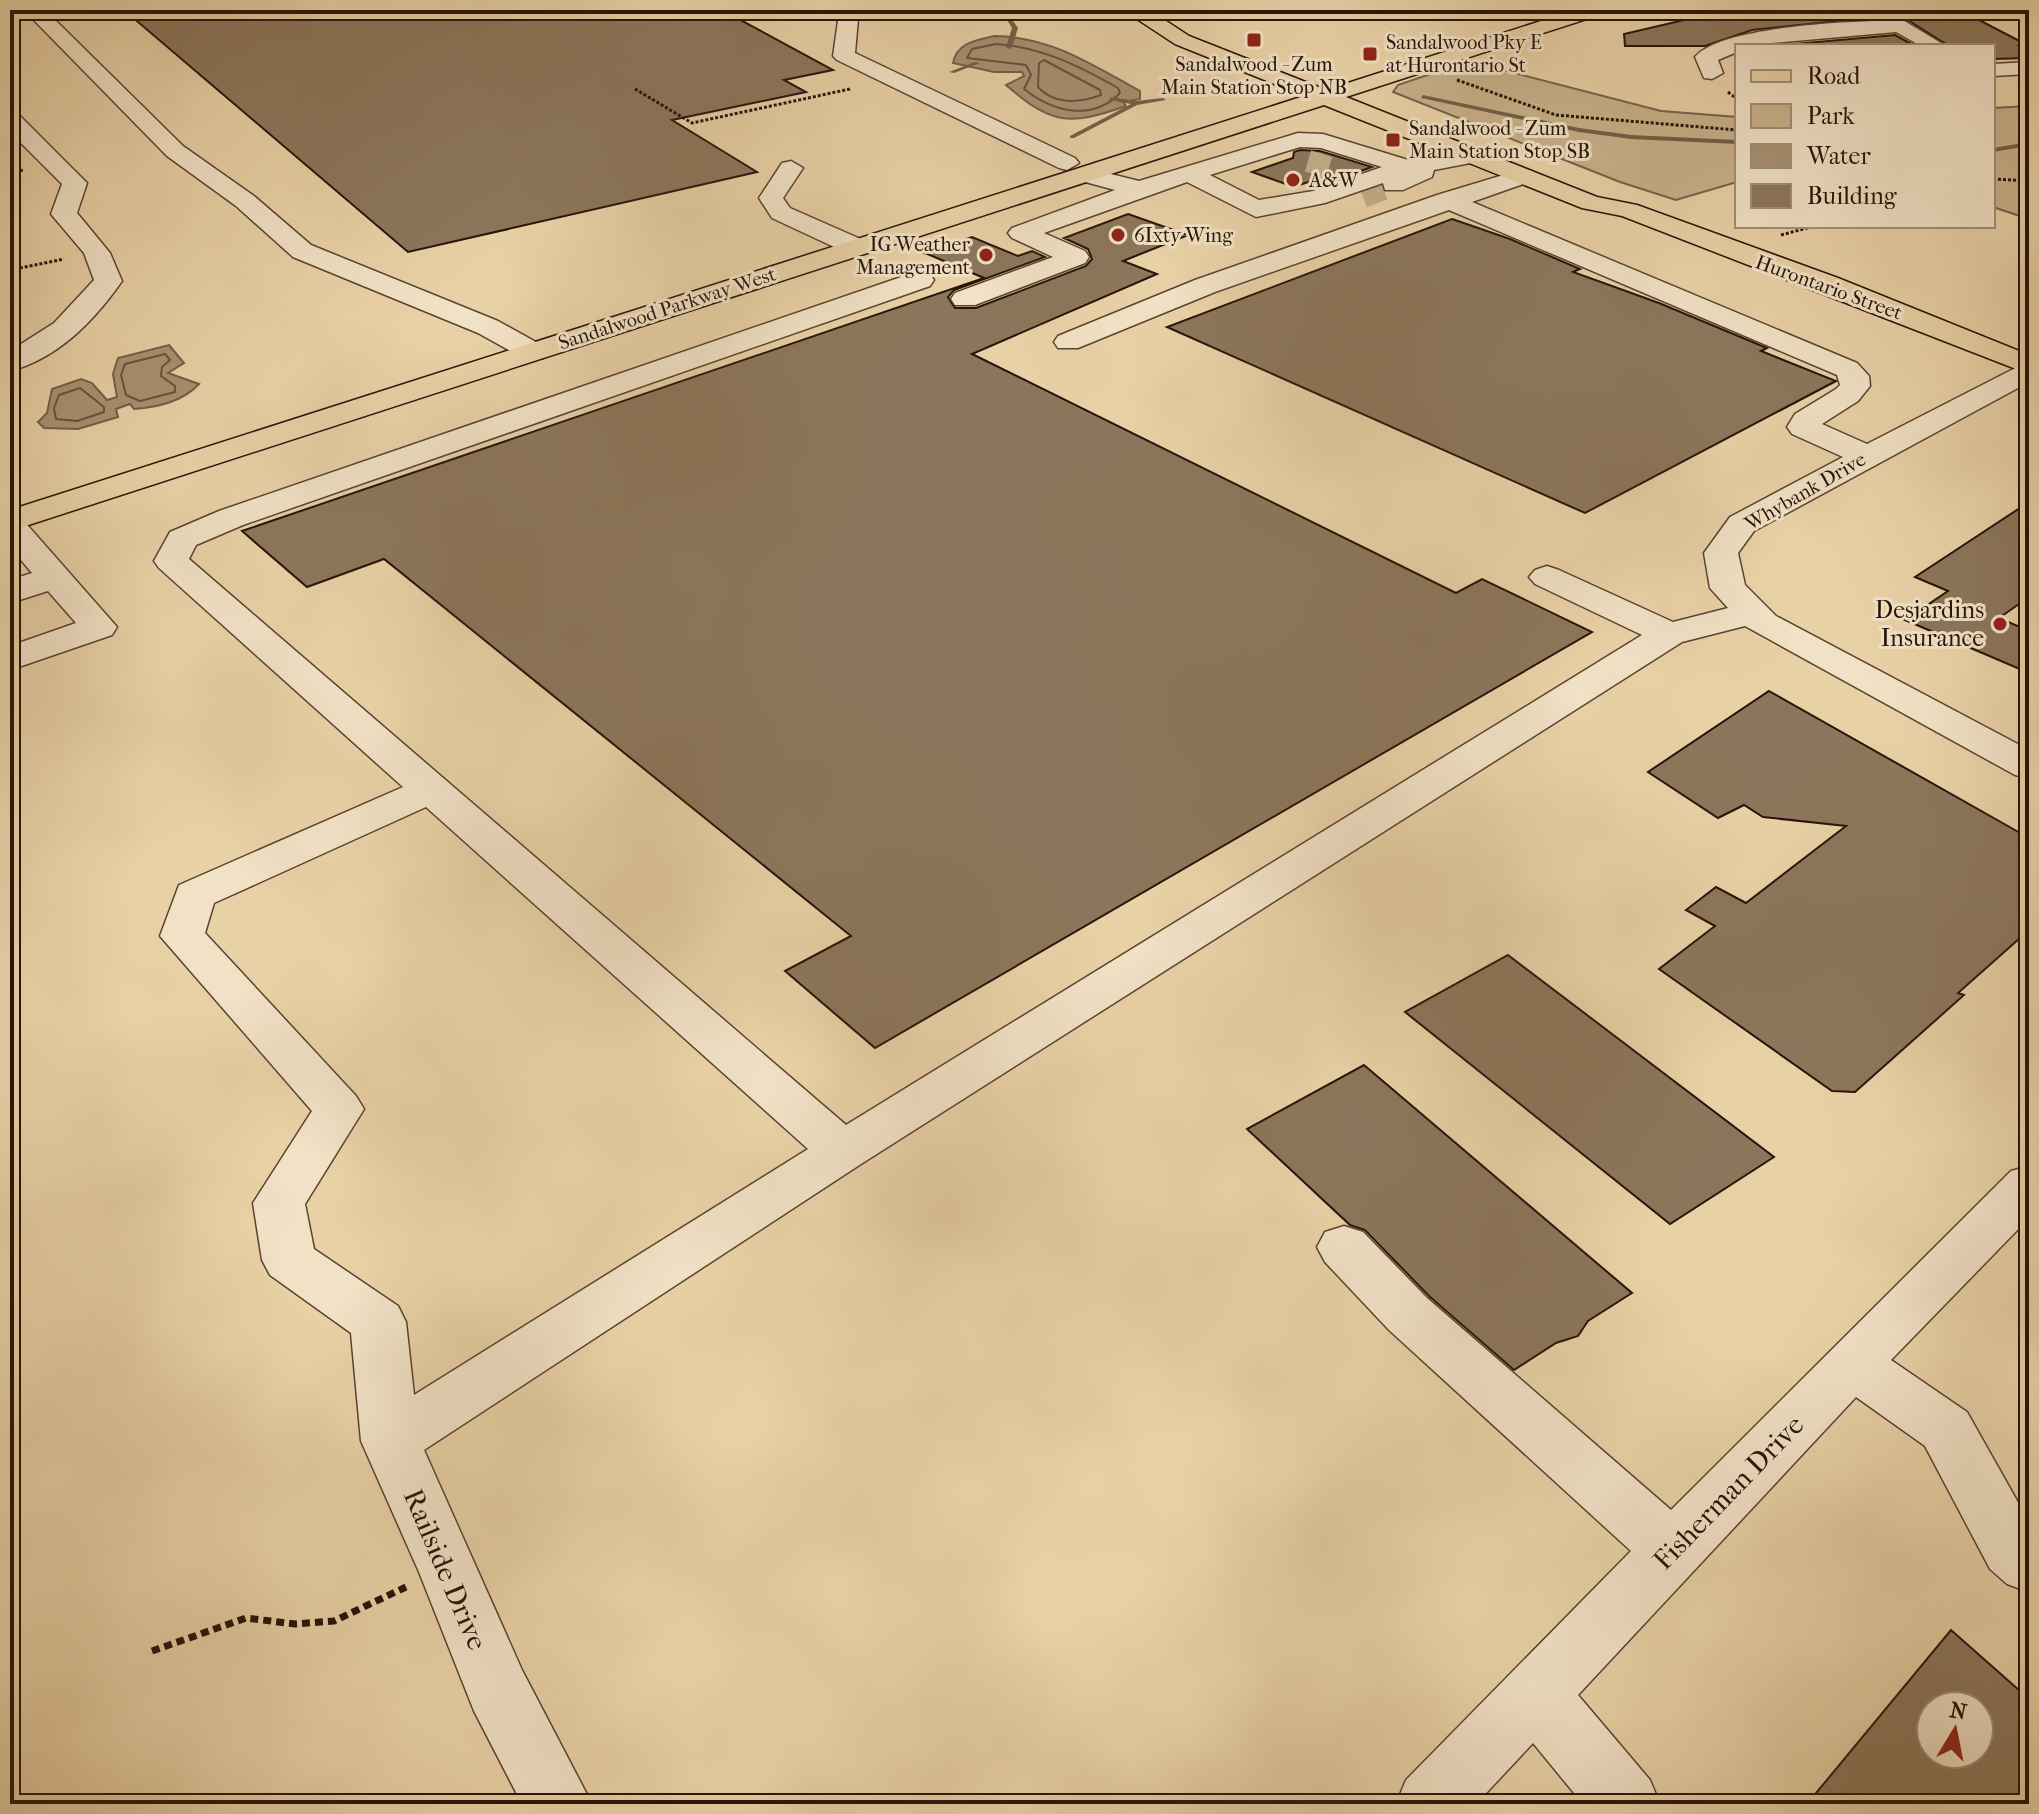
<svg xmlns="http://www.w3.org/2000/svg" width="2039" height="1814" font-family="'IM FELL French Canon',serif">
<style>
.green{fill:#c8b18b;stroke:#78624a;stroke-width:2}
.water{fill:#a79171;stroke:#745f48;stroke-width:2}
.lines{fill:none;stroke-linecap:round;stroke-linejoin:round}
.shore{stroke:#67523e;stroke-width:2}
.stream{fill:#745f48;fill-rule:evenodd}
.building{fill:#8c765b;stroke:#27140a;stroke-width:2;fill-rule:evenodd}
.minor-tunnel{stroke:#c2ab87;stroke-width:22;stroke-dasharray:22 11;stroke-linecap:butt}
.minor-casing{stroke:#584331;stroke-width:3}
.major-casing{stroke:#27140a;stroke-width:3}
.path-far1{stroke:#27140a;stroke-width:3;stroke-dasharray:3 2;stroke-linecap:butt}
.path{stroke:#27140a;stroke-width:7;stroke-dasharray:8 5;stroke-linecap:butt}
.minor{fill:#f1e1c5;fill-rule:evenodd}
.major{fill:#e9d1a6;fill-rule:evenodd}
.poi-dot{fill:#8f2418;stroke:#f1e1c5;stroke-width:3}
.labels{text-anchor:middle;stroke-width:6;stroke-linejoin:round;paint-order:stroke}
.far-poi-label{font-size:20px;fill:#27140a;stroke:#f1e1c5;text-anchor:start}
.far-street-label{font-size:20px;fill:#27140a;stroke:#f1e1c5}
.poi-label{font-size:24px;fill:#27140a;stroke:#f1e1c5;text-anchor:end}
.near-street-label{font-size:28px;fill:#27140a;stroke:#f1e1c5}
</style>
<rect width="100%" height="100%" fill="#e9d1a6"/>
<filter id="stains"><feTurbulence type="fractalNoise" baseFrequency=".0025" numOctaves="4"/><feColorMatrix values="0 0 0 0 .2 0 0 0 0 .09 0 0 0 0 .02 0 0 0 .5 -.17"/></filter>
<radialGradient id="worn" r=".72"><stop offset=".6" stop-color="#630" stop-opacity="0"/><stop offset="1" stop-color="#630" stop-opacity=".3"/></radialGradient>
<g class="green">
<polygon points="1468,61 1661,111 1737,117 1737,182 1676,200 1620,182 1393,92 1398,85"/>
<polygon points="2029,106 2029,219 1993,207 1993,108"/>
</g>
<g class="water">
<path d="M 995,36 C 1052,37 1092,65 1140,91 L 1140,99 L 1123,102 L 1126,106 C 1069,126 1052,125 1006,85 L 1024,76 L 1022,72 L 994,72 L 953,63 C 957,42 978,40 995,36 Z"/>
<path d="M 169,345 L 184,363 L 168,373 L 199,384 C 182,402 158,407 134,409 L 130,404 L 116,409 L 118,417 L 78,429 L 44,428 L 38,422 L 47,413 L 52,389 L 81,379 L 92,383 L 107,400 L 117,397 L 113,374 L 118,358 Z"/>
</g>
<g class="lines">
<g class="shore">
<path d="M 996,44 C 1042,47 1079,66 1118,88 L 1120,93 C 1092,122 1053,112 1024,89 L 1031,75 L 1026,65 L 967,58 L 972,49 Z"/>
<path d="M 1044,60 L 1100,90 L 1101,95 C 1079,103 1055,105 1038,87 L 1039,63 Z"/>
<polygon points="165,354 170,360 162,367 161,376 175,386 175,392 140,401 126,395 121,375 125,364"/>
<polygon points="80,388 104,407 104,412 77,421 56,419 54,408 59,395"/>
</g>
<g class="stream">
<polygon points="1001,10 1005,10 1018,28 1012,47 1009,49 1006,47 1012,28"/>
<polygon points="975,62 980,63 954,73 949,72"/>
<polygon points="1423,95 1579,128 1631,135 1737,140 1737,144 1631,139 1579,132 1421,98"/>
<polygon points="1111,97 1136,101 1163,98 1166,100 1137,105 1074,138 1070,138 1070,136 1131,104 1109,100"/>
<polygon points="2029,142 2029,146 1993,152 1993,148"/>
</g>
</g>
<g class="building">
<polygon points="124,10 722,10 833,70 784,80 806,92 672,120 757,172 408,252"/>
<polygon points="1750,10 1763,14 1863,10 1866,18 1752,30 1705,46 1625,46 1624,34 1714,13 1722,16"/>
<polygon points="1892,10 1960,10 2029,46 2020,46 2029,51 2029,58 1993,59 1993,46 1949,46"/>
<polygon points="1895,35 1915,46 1771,46"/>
<polygon points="1300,150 1320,151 1372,167 1325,184 1314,180 1294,187 1252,172 1293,158 1294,152"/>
<polygon points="1128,214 1188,235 1123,261 1157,274 972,354 1456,593 1482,579 1592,632 875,1048 785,971 851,936 384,559 307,587 242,531 984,278 925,253 972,237 1018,256 1032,251 1045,257 954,290 948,297 955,308 976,308 1086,266 1092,259 1088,249 1064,238"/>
<polygon points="1452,219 1510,239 1580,269 1573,272 1659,303 1767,348 1761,351 1836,381 1585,513 1167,327"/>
<polygon points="2029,502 2029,597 1999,618 2029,631 2029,673 1905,620 1948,591 1915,577"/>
<polygon points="1769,691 2029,838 2029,930 1958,993 1964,995 1855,1092 1832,1091 1659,969 1715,926 1686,910 1716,887 1746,903 1846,826 1763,817 1744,805 1718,818 1648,772"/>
<polygon points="1508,955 1774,1157 1670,1224 1405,1012"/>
<polygon points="1364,1065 1632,1293 1588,1321 1578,1336 1556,1343 1514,1370 1429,1296 1365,1230 1350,1225 1247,1129"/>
<path d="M 1951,1630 L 2029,1699 L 2029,1804 L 1807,1804 ZM 1931,1706 L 1979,1706 L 1979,1754 L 1931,1754 Z"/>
</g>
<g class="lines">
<g class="minor-tunnel">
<polyline points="1308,161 1331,168"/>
<polyline points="1363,197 1394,185"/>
</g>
<defs>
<g id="minor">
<polygon points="24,10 45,10 183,146 254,196 311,245 498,321 543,346 548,352 543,358 523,358 478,333 293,257 236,206 167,156"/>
<path d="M 824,10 C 837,10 850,7 858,19 L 855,53 L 1075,158 L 1079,163 L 1067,170 L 1059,168 L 837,60 L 833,56 L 838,21 Z"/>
<path d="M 1866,10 L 1886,10 L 1946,46 L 1921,46 L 1896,32 L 1737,46 L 1737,52 L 1718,60 L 1723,73 L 1712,79 L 1704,78 L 1695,57 C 1719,28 1838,22 1876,21 L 1868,16 Z"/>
<polygon points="2029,62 2029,74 1993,76 1993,64"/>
<path d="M 10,112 L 18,114 L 87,183 L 77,213 L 110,253 L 122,281 C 95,320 57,359 10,371 L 10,351 L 54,323 L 94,280 L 84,253 L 51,214 L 62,184 L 10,132 Z"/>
<path d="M 1298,133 L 1323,134 L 1408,160 L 1473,149 L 1485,156 L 1481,161 L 1434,170 L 1432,177 L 1403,190 L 1385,190 L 1383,183 L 1325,203 L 1256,217 L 1187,182 L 1044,233 L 1085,251 L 1089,257 L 1085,263 L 975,305 L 955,305 L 951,299 L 955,293 L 1053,257 L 1012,238 L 1008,233 L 1012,228 L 1115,190 L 1078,180 L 1075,175 L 1078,170 L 1087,168 L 1139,181 ZM 1300,147 L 1321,148 L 1382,167 L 1313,191 L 1259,200 L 1210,175 Z"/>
<polygon points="791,161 803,168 783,198 790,208 865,241 869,247 865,253 847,253 772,218 759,198 782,163"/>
<path d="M 1523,169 L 1532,171 L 1535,176 L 1532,181 L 1472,202 L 1857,363 L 1869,376 L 1870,386 L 1858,401 L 1822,424 L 1867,444 L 2029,361 L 2029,382 L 1754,531 L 1738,553 L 1745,585 L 1776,616 L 2029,750 L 2029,778 L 2015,775 L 1745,626 L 1682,642 L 861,1164 L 424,1450 L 522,1670 L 592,1804 L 522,1804 L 474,1711 L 419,1572 L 361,1441 L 351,1333 L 270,1275 L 262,1260 L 253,1203 L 312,1111 L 160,936 L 179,885 L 403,787 L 159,568 L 154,561 L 170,532 L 219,511 L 910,274 L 930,274 L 934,280 L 930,286 L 243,525 L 196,545 L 189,559 L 846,1125 L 1642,635 L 1535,584 L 1529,577 L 1535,570 L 1547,566 L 1559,570 L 1673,622 L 1728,608 L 1710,588 L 1704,553 L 1730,517 L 1843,457 L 1792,434 L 1787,427 L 1795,414 L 1836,389 L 1840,385 L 1837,375 L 1449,210 L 1215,292 L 1078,348 L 1058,348 L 1054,342 L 1058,336 L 1195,280 L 1437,195 ZM 426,807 L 808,1149 L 414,1395 L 406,1322 L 398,1306 L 314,1249 L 305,1204 L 364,1109 L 356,1096 L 205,933 L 214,903 Z"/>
<polygon points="10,516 22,519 117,627 112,635 10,670 10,646 76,623 48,591 10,603 10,580 32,573 10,547"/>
<polygon points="2029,1166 2029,1218 1891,1360 1967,1412 2029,1522 2029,1592 2007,1584 1990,1569 1925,1446 1856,1397 1578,1695 1650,1780 1660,1804 1583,1804 1533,1743 1476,1804 1396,1804 1406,1780 1631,1551 1389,1330 1325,1262 1317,1247 1325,1232 1344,1226 1363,1232 1427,1298 1671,1510 2011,1171"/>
</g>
<polygon id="major" points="1575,10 1605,10 1602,14 1346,97 1597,197 1637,205 1838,278 2029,355 2029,374 1622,216 1582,208 1324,105 10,531 10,510 1304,96 1175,44 1137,19 1134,15 1137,11 1151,11 1189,36 1326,90"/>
</defs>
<use href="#minor" class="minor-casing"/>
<use href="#major" class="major-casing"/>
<g class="path-far1">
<polyline points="1457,80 1556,115 1737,130"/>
<polyline points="635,89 692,123 850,89"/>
<polyline points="1728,92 1737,99"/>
<polyline points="10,172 24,170"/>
<polyline points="1993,179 2029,181"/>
<polyline points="1781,235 1811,227"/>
<polyline points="10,270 64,259"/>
</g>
<polyline class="path" points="152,1651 246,1618 295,1624 334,1621 406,1587"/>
<use href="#minor" class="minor"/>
<use href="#major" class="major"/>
</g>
<g class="poi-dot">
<rect x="1246" y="32" width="16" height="16" rx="4"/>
<rect x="1362" y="46" width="16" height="16" rx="4"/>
<rect x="1385" y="132" width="16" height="16" rx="4"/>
<circle cx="1293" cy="180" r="8"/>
<circle cx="1118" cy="235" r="8"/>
<circle cx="986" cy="255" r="8"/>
<circle cx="2000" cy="624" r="8"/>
</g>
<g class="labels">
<g class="far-poi-label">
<text x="1386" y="49">Sandalwood Pky E<tspan x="1386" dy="23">at Hurontario St</tspan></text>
<text x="1254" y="71" text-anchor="middle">Sandalwood - Zum<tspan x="1254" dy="23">Main Station Stop NB</tspan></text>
<text x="1409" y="135">Sandalwood - Zum<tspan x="1409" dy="23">Main Station Stop SB</tspan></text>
<text x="1309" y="187">A&amp;W</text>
<text x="1134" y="242">6Ixty Wing</text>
<text x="970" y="251" text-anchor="end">IG Weather<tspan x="970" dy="23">Management</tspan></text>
</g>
<g class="far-street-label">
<text transform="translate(1829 287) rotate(20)" y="7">Hurontario Street</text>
<text transform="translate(667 308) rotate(-18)" y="7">Sandalwood Parkway West</text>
<text transform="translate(1805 491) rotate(-30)" y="7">Whybank Drive</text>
</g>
<g class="poi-label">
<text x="1984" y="618">Desjardins<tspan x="1984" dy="28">Insurance</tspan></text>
</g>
<g class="near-street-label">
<text transform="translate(1728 1492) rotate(-46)" y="10">Fisherman Drive</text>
<text transform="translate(446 1569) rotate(67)" y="10">Railside Drive</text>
</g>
</g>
<rect width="2039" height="1814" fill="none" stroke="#e9d1a6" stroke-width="40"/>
<rect x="12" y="12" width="2015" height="1790" fill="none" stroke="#27140a" stroke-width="4"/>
<rect x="20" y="20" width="1999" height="1774" fill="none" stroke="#27140a" stroke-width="2"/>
<rect x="1735" y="44" width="260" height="184" fill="#f1e1c5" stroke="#a08f7a" stroke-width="2"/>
<rect x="1751" y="70" width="40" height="12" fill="#e9d1a6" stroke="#a08f7a" stroke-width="2"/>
<text x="1807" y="84" font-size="24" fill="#27140a">Road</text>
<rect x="1751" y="104" width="40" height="24" fill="#c8b18b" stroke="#a08f7a" stroke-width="2"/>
<text x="1807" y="124" font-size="24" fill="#27140a">Park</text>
<rect x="1751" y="144" width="40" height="24" fill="#a79171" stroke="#a08f7a" stroke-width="2"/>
<text x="1807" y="164" font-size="24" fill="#27140a">Water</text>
<rect x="1751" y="184" width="40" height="24" fill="#8c765b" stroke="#a08f7a" stroke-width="2"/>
<text x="1807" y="204" font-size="24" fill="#27140a">Building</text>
<g transform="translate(1955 1730) rotate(10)"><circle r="38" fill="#f1e1c5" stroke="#a08f7a" stroke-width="2"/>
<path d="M0-6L14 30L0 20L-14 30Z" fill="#8f2418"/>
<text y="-12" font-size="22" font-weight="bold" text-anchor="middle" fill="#27140a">N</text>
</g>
<rect width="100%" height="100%" filter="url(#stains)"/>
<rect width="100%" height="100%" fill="url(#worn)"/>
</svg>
